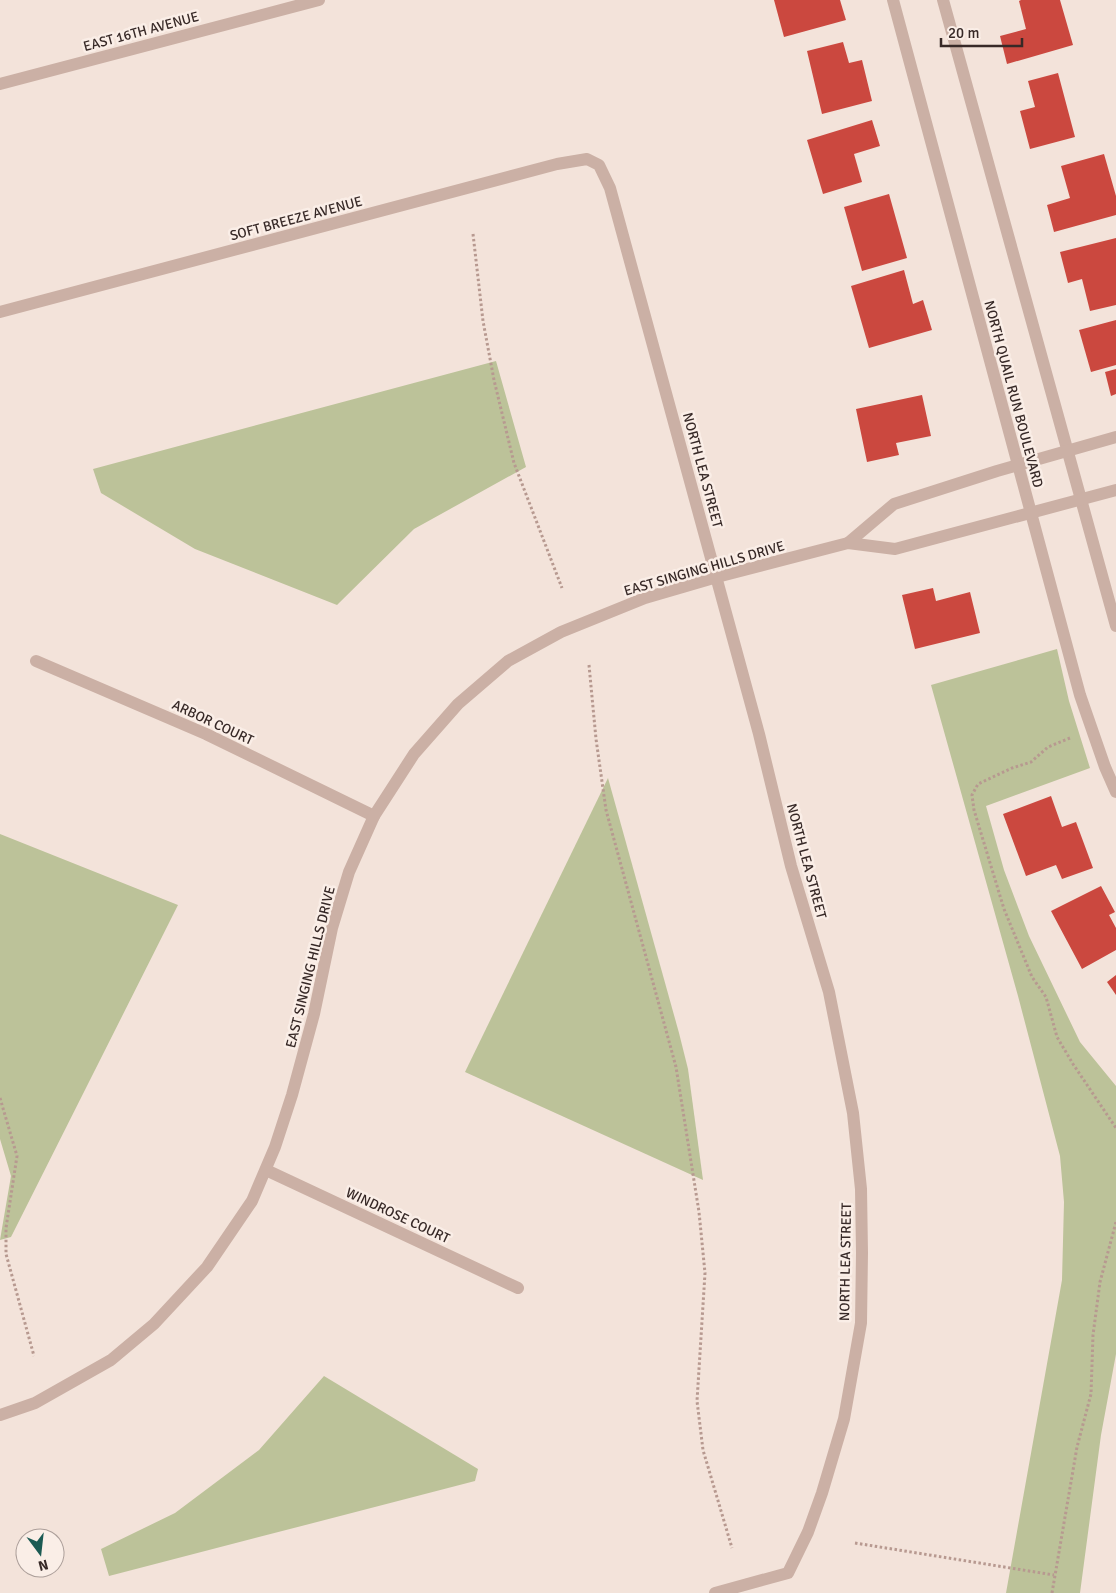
<svg xmlns="http://www.w3.org/2000/svg" width="1116" height="1593" font-family="Signika,sans-serif">
<style>
.green{fill:#bcc299}
.building{fill:#cb483f}
.lines{fill:none;stroke-linecap:round;stroke-linejoin:round}
.path{stroke:#b79990;stroke-width:3;stroke-dasharray:2.5 2.5;stroke-linecap:butt}
.minor{stroke:#cbb0a5;stroke-width:12}
.tertiary{stroke:#cbb0a5;stroke-width:12}
.labels{text-anchor:middle;stroke-width:5;stroke-linejoin:round;paint-order:stroke}
.street-label{font-size:14px;fill:#372927;stroke:#faeee7}
</style>
<rect width="100%" height="100%" fill="#f3e3da"/>
<g class="green">
<polygon points="496,361 526,467 414,529 337,605 195,549 101,493 93,469"/>
<polygon points="1057,649 1069,701 1090,768 986,806 1004,870 1029,936 1080,1042 1116,1086 1116,1354 1101,1435 1080,1593 1006,1593 1062,1280 1064,1202 1060,1156 1018,996 931,685"/>
<polygon points="608,778 679,1033 688,1069 703,1180 465,1072"/>
<polygon points="0,834 178,905 11,1237 0,1240 11,1176 0,1139"/>
<polygon points="324,1376 478,1469 475,1481 109,1576 101,1549 175,1513 259,1450"/>
</g>
<g class="building">
<polygon points="774,0 840,0 846,20 784,37"/>
<polygon points="1021,0 1060,0 1073,45 1007,64 1000,36 1026,29 1019,1"/>
<polygon points="843,42 849,63 862,60 872,101 822,114 807,51"/>
<polygon points="1058,73 1075,137 1030,149 1020,111 1035,107 1028,81"/>
<polygon points="872,120 880,146 854,154 862,182 823,194 807,140"/>
<polygon points="1104,154 1116,196 1116,215 1054,232 1047,205 1070,198 1061,166"/>
<polygon points="889,194 907,258 862,271 844,207"/>
<polygon points="1116,238 1116,305 1090,311 1082,279 1068,283 1060,252"/>
<polygon points="904,270 913,304 923,300 932,330 869,348 851,286"/>
<polygon points="1116,320 1116,365 1091,372 1079,330"/>
<polygon points="1116,369 1116,394 1111,396 1105,372"/>
<polygon points="922,395 931,436 896,443 899,455 867,462 856,409"/>
<polygon points="933,588 936,601 970,592 980,633 915,649 902,595"/>
<polygon points="1051,796 1062,827 1076,822 1093,868 1062,879 1056,865 1026,876 1003,814"/>
<polygon points="1101,886 1115,912 1109,915 1116,928 1116,950 1082,969 1051,911"/>
<polygon points="1116,975 1116,995 1107,982"/>
</g>
<g class="lines">
<g class="path">
<polyline points="473,234 483,321 494,380 514,463 562,588"/>
<polyline points="589,665 596,739 606,810 676,1067 699,1212 705,1273 697,1401 703,1450 732,1548"/>
<polyline points="1070,738 1048,747 1031,762 1012,768 978,784 972,795 974,810 1004,909 1032,977 1046,997 1057,1037 1073,1064 1116,1128"/>
<polyline points="0,1098 17,1156 6,1228 6,1254 34,1356"/>
<polyline points="855,1543 1054,1575"/>
<polyline points="1052,1593 1077,1447 1091,1394 1093,1335 1100,1282 1116,1222"/>
</g>
<g class="minor">
<polyline points="893,0 1080,695 1105,767 1116,792"/>
<polyline points="943,0 1116,626"/>
<polyline points="0,312 557,164 587,159 599,165 610,188 759,734 791,866 829,992 853,1113 861,1189 862,1253 861,1323 844,1419 822,1493 808,1532 788,1573 715,1593"/>
<polyline points="848,543 894,504 997,471 1116,437"/>
<polyline points="36,661 206,734 374,816"/>
<polyline points="266,1170 518,1288"/>
<polyline points="0,1415 35,1403 111,1360 154,1324 207,1267 252,1201 275,1147 292,1095 314,1014 332,928 349,872 374,816 414,754 458,704 508,661 561,632 645,598 717,577 848,543 895,549 1116,490"/>
</g>
<polyline class="tertiary" points="0,84 319,0"/>
</g>
<g class="labels">
<g class="street-label">
<text transform="translate(141 31) rotate(-15)" y="5">EAST 16TH AVENUE</text>
<text transform="translate(296 218) rotate(-15)" y="5">SOFT BREEZE AVENUE</text>
<text transform="translate(1014 394) rotate(75)" y="5">NORTH QUAIL RUN BOULEVARD</text>
<text transform="translate(703 470) rotate(75)" y="5">NORTH LEA STREET</text>
<text transform="translate(704 568) rotate(-16)" y="5">EAST SINGING HILLS DRIVE</text>
<text transform="translate(213 722) rotate(25)" y="5">ARBOR COURT</text>
<text transform="translate(807 861) rotate(75)" y="5">NORTH LEA STREET</text>
<text transform="translate(310 967) rotate(-76)" y="5">EAST SINGING HILLS DRIVE</text>
<text transform="translate(398 1215) rotate(25)" y="5">WINDROSE COURT</text>
<text transform="translate(845 1262) rotate(-89)" y="5">NORTH LEA STREET</text>
</g>
</g>
<g transform="translate(40 1553) rotate(165)"><circle r="24" fill="#faeee7" stroke="#ac9f9a"/>
<path d="M0-4L9 19L0 12L-9 19Z" fill="#1b5a53"/>
<text y="-8" font-size="14" font-weight="bold" text-anchor="middle" fill="#372927">N</text>
</g>
<path d="M941 38v8h81v-8" fill="none" stroke="#372927" stroke-width="2.5"/>
<text x="948" y="38" font-size="15" fill="#372927" stroke="#faeee7" stroke-width="4" paint-order="stroke">20 m</text>
</svg>
